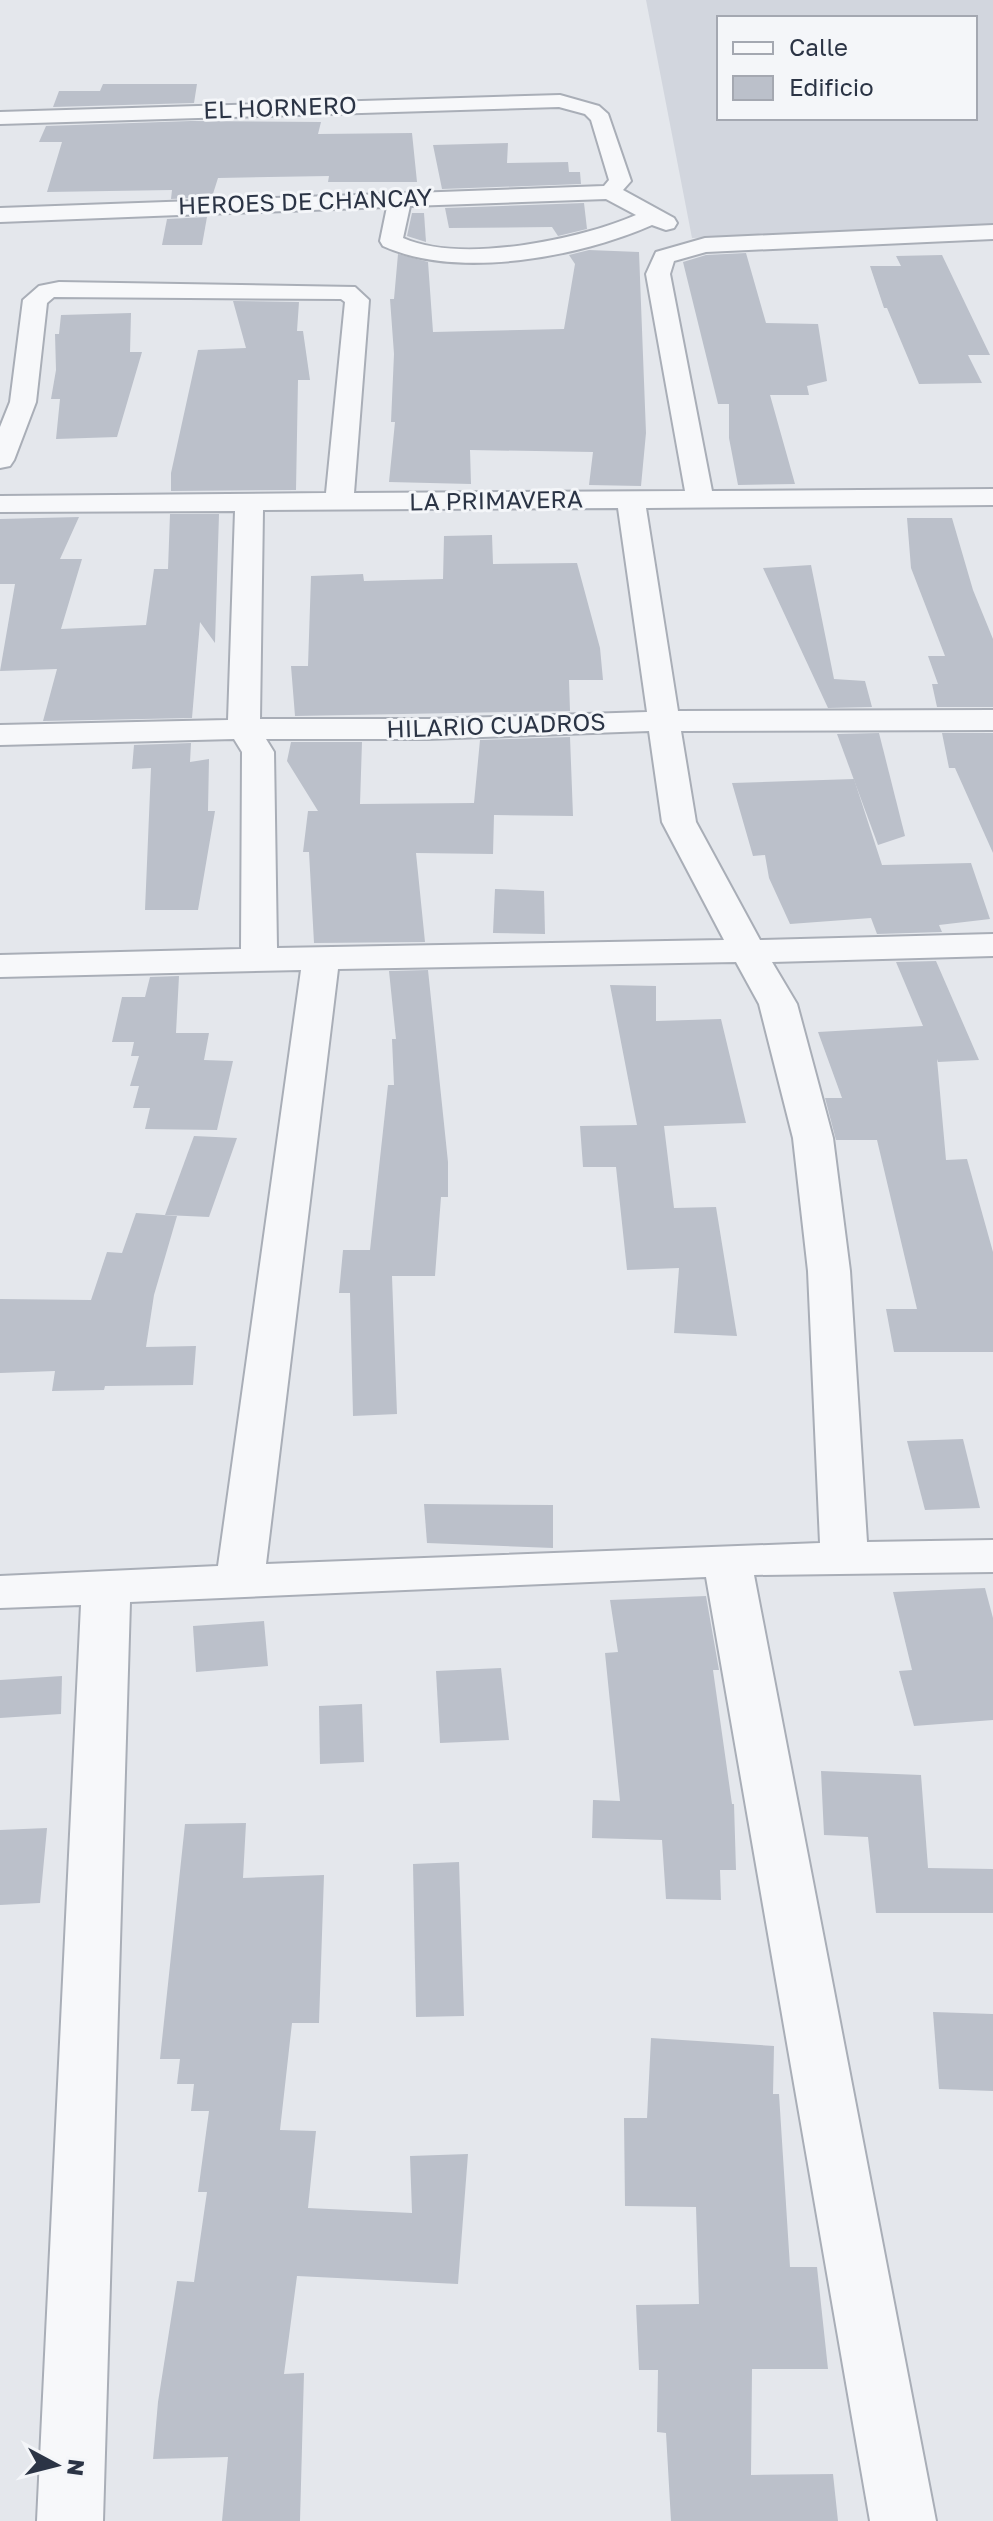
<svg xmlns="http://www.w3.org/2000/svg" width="993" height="2521" font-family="'Golos Text',sans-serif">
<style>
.built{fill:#d2d6de;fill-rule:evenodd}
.building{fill:#bbc0ca}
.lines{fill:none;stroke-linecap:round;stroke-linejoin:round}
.minor-casing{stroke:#a9aeb7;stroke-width:4}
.minor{fill:#f7f8fa;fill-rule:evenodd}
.labels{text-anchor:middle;stroke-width:6;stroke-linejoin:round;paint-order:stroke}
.far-street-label{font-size:24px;fill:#2b3445;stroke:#f4f6f9}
</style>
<rect width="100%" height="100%" fill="#e4e7ec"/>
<path class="built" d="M 646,0 L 993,0 L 993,226 L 692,238 ZM 719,18 L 975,18 L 975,118 L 719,118 Z"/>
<g class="building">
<polygon points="103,84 197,84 194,103 53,107 59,91 100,91"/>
<polygon points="191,121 321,122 318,134 412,133 417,182 328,182 329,176 218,178 212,197 171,199 172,190 47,192 62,142 39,142 46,126"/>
<polygon points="508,143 507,163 568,162 569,172 580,172 581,184 442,189 433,145"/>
<polygon points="584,203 587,229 558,236 552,227 449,228 445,208"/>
<polygon points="412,213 424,213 426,242 407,236"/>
<polygon points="207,217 202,245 162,245 167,219"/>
<polygon points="589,250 639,252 646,433 641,486 589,485 593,452 470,450 471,484 389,482 395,422 391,422 394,354 390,299 394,299 398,254 428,262 433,332 564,329 575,264 569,255"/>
<polygon points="746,253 766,323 818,324 827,381 807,386 809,395 770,395 795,484 738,485 729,438 729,404 718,404 683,262 706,255"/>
<polygon points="942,255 990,355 968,355 982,383 919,384 887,308 884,308 870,266 901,266 896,256"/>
<polygon points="233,301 299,302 297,331 303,331 310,380 298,380 296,490 171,491 171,473 198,350 246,348"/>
<polygon points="131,313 130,352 142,352 117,437 56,439 60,399 51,399 56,370 55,334 59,334 61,315"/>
<polygon points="170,514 219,514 215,643 200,622 192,718 43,721 57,669 0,671 15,584 0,584 0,519 79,517 60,559 82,559 61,629 146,625 154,569 168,569"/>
<polygon points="907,518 952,518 973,590 993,639 993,707 937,707 932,684 938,684 928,656 945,656 911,568"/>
<polygon points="492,535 493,564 577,563 600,648 603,680 569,680 570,711 295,716 291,666 308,666 311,576 363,574 364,581 443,579 444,536"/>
<polygon points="811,565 834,679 865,681 872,707 828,708 763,568"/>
<polygon points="879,733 905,836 878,845 837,734"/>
<polygon points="942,733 993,733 993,853 955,768 949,768"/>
<polygon points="570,737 573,816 494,815 493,854 416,853 425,942 314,943 309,852 303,852 308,811 318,811 287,761 291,742 362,742 360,804 474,803 480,740"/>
<polygon points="191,743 190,762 209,759 208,811 215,811 198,910 145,910 151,768 132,769 134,745"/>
<polygon points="854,779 882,865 971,863 990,919 939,925 942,932 877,934 871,918 790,924 769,878 765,855 753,856 732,783"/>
<polygon points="495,889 544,891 545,934 493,933"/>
<polygon points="936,961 979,1060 938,1062 937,1059 946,1160 967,1159 993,1252 993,1352 894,1352 886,1309 917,1309 877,1140 836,1140 825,1098 842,1098 818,1032 923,1026 896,962"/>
<polygon points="428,970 448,1162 448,1197 441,1197 435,1276 392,1276 397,1414 353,1416 350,1293 339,1293 343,1250 370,1250 388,1085 394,1085 392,1039 396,1039 389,971"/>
<polygon points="179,976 176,1033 209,1033 204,1060 233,1061 217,1130 145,1129 150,1108 133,1108 139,1086 130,1086 139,1056 131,1056 134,1042 112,1042 122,997 145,997 150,977"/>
<polygon points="610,985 656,986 656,1021 721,1019 746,1123 664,1126 674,1208 716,1207 737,1336 674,1333 679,1268 627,1270 616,1167 583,1167 580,1126 637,1125"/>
<polygon points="194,1136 237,1138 209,1217 165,1215"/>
<polygon points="136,1213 177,1216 154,1295 146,1347 196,1346 193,1385 105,1386 104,1390 52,1391 55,1371 0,1373 0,1299 91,1300 107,1252 122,1253"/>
<polygon points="963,1439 980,1508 925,1510 907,1441"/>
<polygon points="424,1504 553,1505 553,1548 427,1543"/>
<polygon points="985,1588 993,1618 993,1720 914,1726 899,1671 912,1670 893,1592"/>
<polygon points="706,1596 719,1670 713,1670 732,1804 734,1804 736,1870 720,1870 721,1900 666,1899 662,1840 592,1838 593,1800 620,1801 605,1653 618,1652 610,1600"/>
<polygon points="264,1621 268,1666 196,1672 193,1626"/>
<polygon points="501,1668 509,1740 440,1743 436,1671"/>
<polygon points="62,1676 61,1714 0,1718 0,1680"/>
<polygon points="362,1704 364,1762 320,1764 319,1706"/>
<polygon points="821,1771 921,1775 928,1868 993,1869 993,1913 876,1913 868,1837 824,1835"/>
<polygon points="246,1823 243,1878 324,1875 319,2023 292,2023 280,2130 316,2131 308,2208 412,2213 410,2156 468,2154 458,2284 297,2276 284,2374 304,2373 300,2521 222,2521 228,2457 153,2459 158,2402 177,2281 194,2282 207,2192 198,2192 209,2111 191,2111 194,2084 177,2084 180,2059 160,2059 185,1824"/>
<polygon points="47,1828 40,1903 0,1905 0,1830"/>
<polygon points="459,1862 464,2016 416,2017 413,1864"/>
<polygon points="933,2012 993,2014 993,2091 939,2089"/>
<polygon points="651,2038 774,2046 773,2094 779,2094 790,2267 817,2267 828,2369 752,2369 751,2475 833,2474 838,2521 671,2521 666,2433 657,2432 658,2370 639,2370 636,2305 699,2304 696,2207 625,2206 624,2118 647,2118"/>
</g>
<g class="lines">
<defs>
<g id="minor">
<path d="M 560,95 L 599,106 L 608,114 L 631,181 L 623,190 L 674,218 L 677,223 L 674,228 L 666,230 L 652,225 C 580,257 458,280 383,246 L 380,241 L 387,207 L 0,222 L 0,208 L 604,186 L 609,180 L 591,120 L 585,114 L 559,107 L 0,124 L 0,112 ZM 606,199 L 636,215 C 579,240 461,264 403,238 L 410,206 Z"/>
<path d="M 993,225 L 993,239 L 706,252 L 674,261 L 670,274 L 712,491 L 993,489 L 993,505 L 646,508 L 678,711 L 993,710 L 993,730 L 681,731 L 696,822 L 760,940 L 993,934 L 993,956 L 772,962 L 797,1004 L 833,1138 L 850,1271 L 867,1542 L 993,1540 L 993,1572 L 754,1575 L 936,2521 L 870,2521 L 706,1577 L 130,1602 L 103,2521 L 37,2521 L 81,1605 L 0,1608 L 0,1576 L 218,1566 L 301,970 L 0,977 L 0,955 L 241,949 L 242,752 L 234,739 L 0,745 L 0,725 L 228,720 L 235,511 L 0,512 L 0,496 L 326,493 L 345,302 L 341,299 L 54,297 L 47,303 L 36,402 L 14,460 L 10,466 L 0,468 L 0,427 L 10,402 L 23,300 L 39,286 L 59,282 L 355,287 L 369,300 L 354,493 L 685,491 L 646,274 L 656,252 L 705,238 ZM 618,508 L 647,712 L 428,719 L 260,719 L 263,510 ZM 649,731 L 662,822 L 724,940 L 277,948 L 274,752 L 266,739 L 428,739 ZM 736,962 L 759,1004 L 793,1138 L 808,1271 L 820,1543 L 266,1564 L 338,969 Z"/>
</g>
</defs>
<use href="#minor" class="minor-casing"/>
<use href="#minor" class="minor"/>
</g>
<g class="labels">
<g class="far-street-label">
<text transform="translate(280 108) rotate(-2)" y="8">EL HORNERO</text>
<text transform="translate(305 202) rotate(-2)" y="8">HEROES DE CHANCAY</text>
<text transform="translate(496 501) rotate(-1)" y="8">LA PRIMAVERA</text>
<text transform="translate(496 726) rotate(-2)" y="8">HILARIO CUADROS</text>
</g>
</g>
<rect x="717" y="16" width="260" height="104" fill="#f4f6f9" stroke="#a4a8b1" stroke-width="2"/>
<rect x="733" y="42" width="40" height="12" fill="#f7f8fa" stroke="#a4a8b1" stroke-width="2"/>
<text x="789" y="56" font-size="24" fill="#2b3445">Calle</text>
<rect x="733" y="76" width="40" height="24" fill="#bbc0ca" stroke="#a4a8b1" stroke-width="2"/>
<text x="789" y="96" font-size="24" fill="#2b3445">Edificio</text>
<g transform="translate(56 2465) rotate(97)" stroke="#f4f6f9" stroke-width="6" paint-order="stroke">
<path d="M0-6L14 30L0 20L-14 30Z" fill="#2b3445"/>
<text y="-12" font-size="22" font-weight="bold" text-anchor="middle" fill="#2b3445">N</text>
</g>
</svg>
